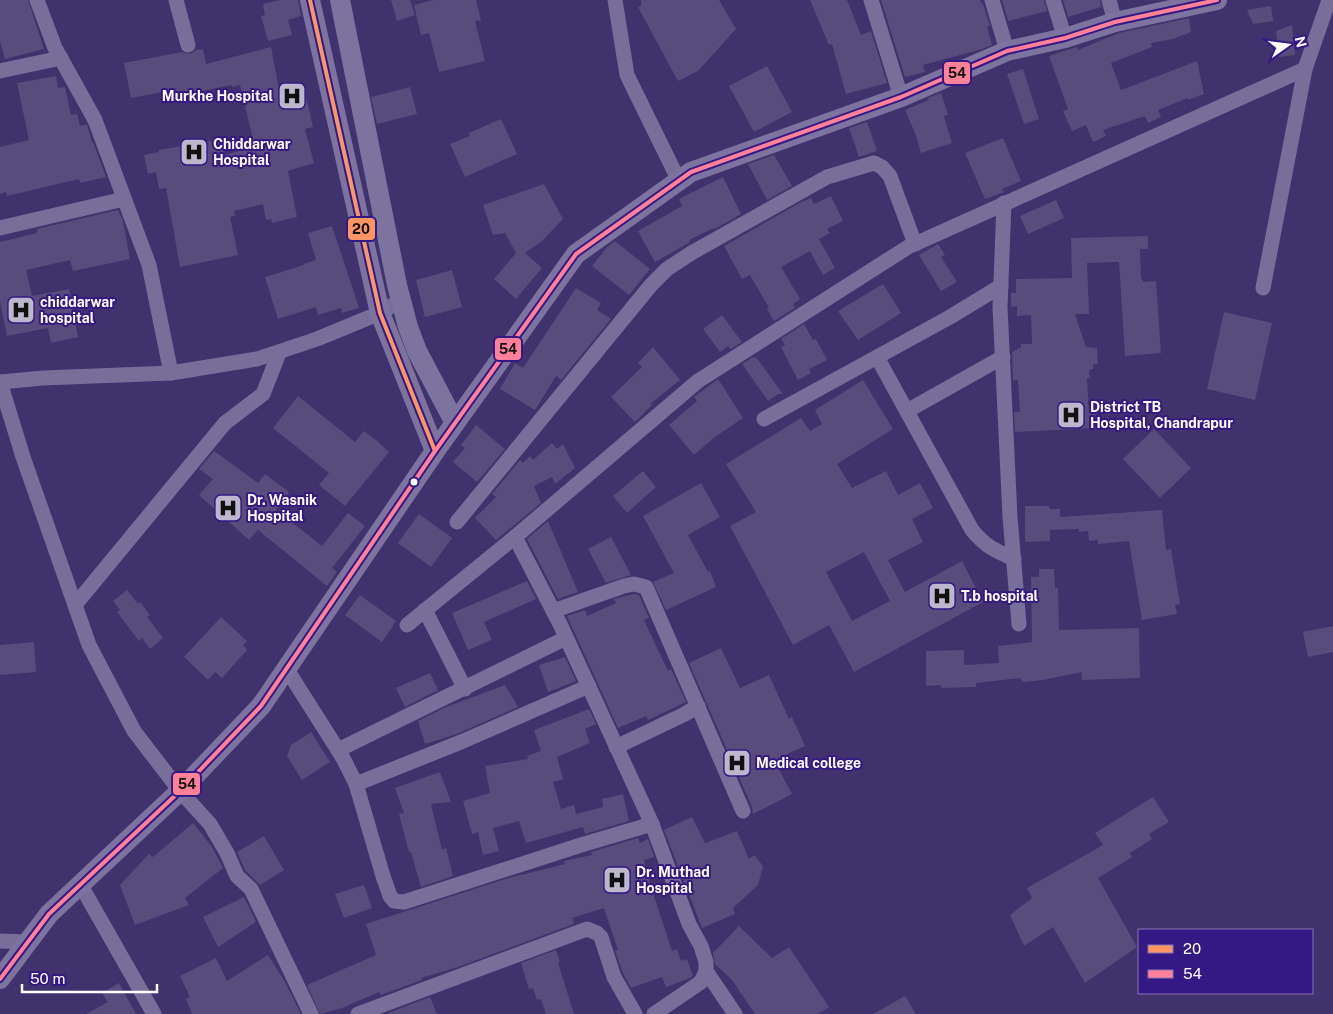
<svg xmlns="http://www.w3.org/2000/svg" width="1333" height="1014" font-family="'Public Sans',sans-serif">
<style>
.building{fill:#574c7b;fill-rule:evenodd}
.lines{fill:none;stroke-linecap:round;stroke-linejoin:round}
.street{stroke:#776e9a;stroke-width:15}
.secondary{stroke:#7c739e;stroke-width:20}
.bus-1-casing{stroke:#341984;stroke-width:8}
.bus-2-casing{stroke:#341984;stroke-width:8}
.bus-1{stroke:#fb9564;stroke-width:4}
.bus-2{stroke:#ff8098;stroke-width:4}
.bus-dot{fill:#fff;stroke:#341984;stroke-width:2}
.labels{text-anchor:middle;stroke-width:4;stroke-linejoin:round;paint-order:stroke}
.poi-label{font-size:14px;font-weight:bold;fill:#fff;stroke:#341984;text-anchor:start}
.line-badge{stroke:#341984;stroke-width:2}
.pale-badge-label{font-size:14px;text-anchor:middle;font-weight:bold;fill:#111}
</style>
<rect width="100%" height="100%" fill="#40326c"/>
<g class="building">
<polygon points="0,0 28,0 44,49 5,59 0,41"/>
<polygon points="280,0 298,0 301,16 288,20 292,35 268,41 261,16 265,15 263,4"/>
<polygon points="391,0 410,0 415,15 397,21"/>
<polygon points="433,0 476,0 481,20 475,21 485,61 439,72 429,33 421,35 414,5"/>
<polygon points="641,0 719,0 736,29 698,71 678,81 638,7 641,6"/>
<polygon points="810,0 847,0 861,35 871,31 887,83 846,94 832,44 829,45"/>
<polygon points="881,0 980,0 982,4 983,4 990,26 987,26 992,45 979,50 923,65 925,72 905,77"/>
<polygon points="1002,0 1044,0 1047,11 1008,21"/>
<polygon points="1063,0 1100,0 1101,7 1068,17"/>
<polygon points="1271,6 1273,21 1253,24 1247,10"/>
<polygon points="1189,18 1191,32 1173,39 1151,43 1152,47 1111,63 1121,90 1197,61 1204,94 1188,100 1188,98 1158,110 1161,117 1148,123 1145,116 1103,130 1106,136 1093,142 1086,125 1072,131 1063,111 1068,109 1049,56 1077,47 1078,50 1119,33"/>
<polygon points="1292,25 1295,55 1279,57 1276,31"/>
<polygon points="271,47 280,94 304,88 313,127 305,129 314,163 288,171 297,217 272,223 271,219 266,220 263,204 234,211 235,216 230,217 238,255 180,267 166,188 159,189 156,172 148,174 144,155 159,152 159,150 221,139 224,155 255,147 240,85 232,87 231,85 183,95 182,93 174,95 173,90 131,98 124,63 182,52 190,54 196,50 203,49 206,64"/>
<polygon points="767,66 792,112 754,132 729,86"/>
<polygon points="1023,69 1039,119 1024,124 1007,74"/>
<polygon points="56,76 58,88 65,87 71,115 77,114 80,126 87,124 92,143 93,142 106,177 80,183 79,179 7,196 6,192 0,194 0,147 29,140 17,83"/>
<polygon points="410,87 417,114 377,124 371,97"/>
<polygon points="941,93 948,115 944,116 952,143 921,153 915,133 905,110 929,100 928,98"/>
<polygon points="501,119 517,154 465,177 450,144 470,136 469,133"/>
<polygon points="867,122 877,151 859,157 849,128"/>
<polygon points="1003,138 1021,181 1002,189 1004,192 985,199 965,153"/>
<polygon points="774,155 792,186 767,200 748,164"/>
<polygon points="723,177 741,214 715,229 714,228 689,240 690,242 655,262 638,231 682,206 679,199"/>
<polygon points="544,184 563,219 542,241 525,253 542,268 516,299 494,279 516,253 505,233 493,235 483,205"/>
<polygon points="831,196 843,221 827,229 830,233 819,239 835,268 823,275 810,251 781,267 800,299 793,304 795,308 774,321 767,309 769,308 750,275 742,279 724,246 801,202 811,198 814,204"/>
<polygon points="1056,200 1064,218 1028,234 1020,216"/>
<polygon points="118,210 123,221 130,259 73,271 70,260 26,270 32,296 69,289 78,337 51,343 48,328 7,336 0,302 0,242 37,233 37,229"/>
<polygon points="332,226 359,308 342,313 341,308 318,315 316,307 278,319 265,277 304,265 303,264 316,260 308,233"/>
<polygon points="1148,236 1148,249 1140,249 1141,277 1143,282 1156,281 1161,353 1125,356 1119,262 1087,263 1089,314 1075,314 1086,347 1097,348 1098,364 1093,364 1093,369 1089,370 1090,378 1087,378 1089,413 1095,413 1096,428 1015,432 1014,412 1020,412 1018,380 1013,380 1012,352 1021,347 1021,344 1032,344 1031,315 1017,316 1017,306 1011,307 1011,293 1016,293 1016,279 1072,278 1071,238"/>
<polygon points="615,241 650,269 629,295 592,266 607,247"/>
<polygon points="938,244 945,255 941,257 957,282 941,291 919,255"/>
<polygon points="452,270 462,307 425,317 416,280"/>
<polygon points="883,284 901,313 858,340 838,311"/>
<polygon points="576,288 601,303 597,310 611,319 561,380 556,376 535,410 500,389 515,363 523,368"/>
<polygon points="1224,312 1272,323 1255,400 1207,389"/>
<polygon points="722,315 742,342 731,349 728,346 720,352 703,329"/>
<polygon points="804,324 813,340 816,339 827,360 809,369 811,373 798,380 781,347 785,345 781,339"/>
<polygon points="653,347 680,380 650,404 652,405 635,422 611,397 642,367 638,363"/>
<polygon points="753,357 754,358 756,357 783,394 778,394 768,401 742,364"/>
<polygon points="718,379 743,418 715,437 694,455 669,425 697,401 694,397"/>
<path d="M 863,380 L 893,429 L 837,464 L 852,488 L 886,471 L 898,495 L 920,483 L 933,508 L 912,519 L 923,542 L 888,560 L 905,592 L 962,561 L 983,602 L 854,672 L 829,625 L 793,645 L 730,526 L 756,512 L 726,464 L 801,418 L 810,431 L 822,424 L 815,410 ZM 864,552 L 890,601 L 852,621 L 826,572 Z"/>
<polygon points="298,396 355,442 364,431 376,440 389,452 345,506 319,485 329,473 273,428"/>
<polygon points="476,425 505,449 477,482 453,462 465,448 461,445"/>
<polygon points="1154,429 1191,468 1160,498 1123,459"/>
<polygon points="552,443 557,449 563,444 575,468 555,484 552,477 534,486 541,503 496,540 475,518 496,497 492,494 520,460 523,463 530,456 533,460"/>
<polygon points="214,451 258,483 265,474 289,492 276,510 322,546 348,513 365,526 332,568 337,572 327,586 258,530 249,540 199,495 213,479 199,469"/>
<polygon points="643,471 656,487 627,513 613,496"/>
<polygon points="701,483 720,517 688,535 708,572 710,571 716,587 666,610 653,582 674,573 643,516"/>
<polygon points="1025,506 1049,506 1050,509 1060,509 1060,517 1162,510 1166,550 1171,549 1180,604 1175,605 1177,614 1142,620 1129,541 1098,544 1098,540 1089,541 1088,531 1079,532 1079,529 1050,530 1050,541 1025,542"/>
<polygon points="419,514 452,538 431,567 398,543"/>
<polygon points="548,521 578,592 558,599 527,539"/>
<polygon points="611,537 631,575 606,583 588,549"/>
<polygon points="1039,569 1054,569 1055,588 1058,588 1059,630 1139,628 1140,678 1082,680 1082,672 1043,680 1023,682 1020,678 976,683 976,687 941,688 941,685 926,686 926,651 964,650 964,665 999,663 998,646 1032,642 1031,577 1039,577"/>
<polygon points="527,581 536,599 484,622 492,640 468,650 452,613"/>
<polygon points="127,590 138,604 140,602 150,615 147,617 163,638 150,649 142,638 139,641 117,612 120,610 113,601"/>
<polygon points="634,594 639,595 649,618 644,620 668,671 671,669 686,702 648,720 646,716 618,728 567,616 585,610 587,616 616,603 614,599"/>
<polygon points="360,595 396,621 382,642 345,615"/>
<polygon points="221,617 247,641 243,645 247,650 222,678 215,672 208,680 184,657"/>
<polygon points="1333,626 1333,652 1308,657 1303,632"/>
<polygon points="34,642 36,672 0,675 0,645"/>
<polygon points="721,648 740,688 769,675 789,719 792,717 805,746 774,760 792,794 753,814 752,807 689,663"/>
<polygon points="565,657 576,681 548,692 539,665"/>
<polygon points="430,673 438,690 405,707 396,688"/>
<polygon points="505,685 518,707 457,734 425,744 418,721 446,707"/>
<polygon points="589,709 596,724 585,729 590,743 557,757 563,779 553,782 561,809 574,805 576,814 603,807 602,799 623,794 629,821 585,834 583,827 526,843 519,821 493,828 499,851 483,855 478,832 472,834 463,801 490,793 485,766 528,759 527,756 541,751 534,730"/>
<polygon points="311,732 330,762 302,780 287,756 291,745"/>
<polygon points="440,772 451,802 431,804 442,850 446,848 453,876 421,887 411,852 409,852 399,814 404,813 395,788"/>
<polygon points="1153,797 1169,822 1149,834 1152,839 1130,853 1132,857 1098,878 1137,947 1085,983 1053,927 1024,946 1010,915 1032,898 1027,888 1103,845 1095,833"/>
<polygon points="692,817 705,843 737,831 749,859 754,855 763,866 758,885 733,908 735,914 702,928 664,830"/>
<polygon points="193,823 212,847 223,868 185,898 189,905 135,925 120,885 149,854 153,857"/>
<polygon points="264,836 284,870 260,885 245,870 237,852"/>
<polygon points="638,838 640,843 648,839 654,857 644,860 651,887 672,951 677,949 681,961 687,959 693,976 690,978 666,987 662,977 631,988 623,973 615,951 618,950 604,908 572,918 574,924 458,967 421,978 422,980 381,995 379,992 342,1008 320,1014 307,985 376,955 366,924 505,879 565,864 564,861 592,855 591,852"/>
<polygon points="364,885 372,908 344,918 335,894"/>
<polygon points="244,897 256,922 218,947 203,917"/>
<polygon points="739,926 772,958 789,947 829,1007 818,1014 755,1014 732,980 715,964 713,953"/>
<polygon points="556,950 560,962 558,963 574,1014 546,1014 541,999 537,1000 533,988 529,989 521,963"/>
<polygon points="268,955 285,982 301,1014 192,1014 186,999 190,997 180,976 216,958 227,981"/>
<polygon points="119,983 136,1014 86,1014 108,1002 102,993"/>
<polygon points="905,996 916,1014 873,1014"/>
<polygon points="430,997 437,1014 389,1014 388,1013"/>
</g>
<g class="lines">
<g class="street">
<polyline points="37,0 55,48 95,120 149,265 171,373"/>
<polyline points="176,0 188,45"/>
<polyline points="615,0 627,75 679,181"/>
<polyline points="871,0 901,97"/>
<polyline points="992,0 1007,51"/>
<polyline points="1053,0 1065,38"/>
<polyline points="1109,0 1115,22"/>
<polyline points="0,71 61,58"/>
<polyline points="1004,203 1000,307 1010,517 1019,624"/>
<polyline points="0,228 124,199"/>
<polyline points="1263,288 1305,69 1329,0"/>
<path d="M 877,357 L 972,530 C 986,547 994,550 1014,559"/>
<polyline points="0,382 23,457 89,645 134,731 180,791 210,824 227,853 237,876 251,889 311,1014"/>
<polyline points="0,382 43,378 171,373 257,359 317,339 380,313 401,300"/>
<polyline points="907,411 1003,357"/>
<polyline points="764,419 950,317 1001,286"/>
<polyline points="457,522 651,285 667,269 693,252 827,177 874,163 882,167 890,176 915,244"/>
<polyline points="515,537 560,624 652,824 689,924 701,946 706,962 706,971 701,982 654,1014"/>
<polyline points="75,605 225,423 263,394 279,353"/>
<polyline points="425,610 465,689"/>
<polyline points="553,611 624,586 634,584 646,587 743,811"/>
<polyline points="407,625 515,537 698,381 908,247 1305,69"/>
<polyline points="286,668 343,758 356,784 383,876 390,896 394,901 404,902 581,845 652,824"/>
<polyline points="616,747 685,714 698,706"/>
<polyline points="338,750 566,638"/>
<polyline points="356,784 461,742 589,686"/>
<polyline points="80,884 154,1014"/>
<polyline points="0,941 28,942"/>
<polyline points="706,971 735,1014"/>
<polyline points="358,1014 587,929 597,933 601,937 614,977 635,1014"/>
</g>
<g class="secondary">
<polyline points="310,0 380,313 435,451"/>
<polyline points="340,0 397,285 408,327 417,351 455,423"/>
<polyline points="0,979 49,914 180,791 261,706 435,451 576,254 691,172 901,97 1007,51 1065,38 1115,22 1217,0"/>
</g>
<defs>
<polyline id="bus-1" points="310,0 380,313 435,451"/>
<polyline id="bus-2" points="0,979 49,914 180,791 261,706 435,451 576,254 691,172 901,97 1007,51 1065,38 1115,22 1217,0"/>
</defs>
<use href="#bus-1" class="bus-1-casing"/>
<use href="#bus-2" class="bus-2-casing"/>
<use href="#bus-1" class="bus-1"/>
<use href="#bus-2" class="bus-2"/>
</g>
<defs>
<symbol id="hospital-square" viewBox="-11 -11 22 22"><rect x="-9" y="-9" width="18" height="18" rx="4" fill="#bcb7cc" stroke="#341984"/><path d="M-5-5h3v3.5h4V-5h3V5h-3V1.5h-4V5h-3Z" fill="#111"/></symbol>
</defs>
<g fill-rule="evenodd">
<use href="#hospital-square" x="276" y="80" width="32" height="32"/>
<use href="#hospital-square" x="178" y="136" width="32" height="32"/>
<use href="#hospital-square" x="5" y="294" width="32" height="32"/>
<use href="#hospital-square" x="1055" y="399" width="32" height="32"/>
<use href="#hospital-square" x="212" y="492" width="32" height="32"/>
<use href="#hospital-square" x="926" y="580" width="32" height="32"/>
<use href="#hospital-square" x="721" y="747" width="32" height="32"/>
<use href="#hospital-square" x="601" y="864" width="32" height="32"/>
</g>
<circle class="bus-dot" cx="414" cy="482" r="4.5"/>
<g class="labels">
<g class="poi-label">
<text x="273" y="101" text-anchor="end">Murkhe Hospital</text>
<text x="213" y="149">Chiddarwar<tspan x="213" dy="16">Hospital</tspan></text>
<text x="40" y="307">chiddarwar<tspan x="40" dy="16">hospital</tspan></text>
<text x="1090" y="412">District TB<tspan x="1090" dy="16">Hospital, Chandrapur</tspan></text>
<text x="247" y="505">Dr. Wasnik<tspan x="247" dy="16">Hospital</tspan></text>
<text x="961" y="601">T.b hospital</text>
<text x="756" y="768">Medical college</text>
<text x="636" y="877">Dr. Muthad<tspan x="636" dy="16">Hospital</tspan></text>
</g>
</g>
<g class="line-badge">
<rect x="943" y="61" width="28" height="24" rx="5" fill="#ff8098"/>
<rect x="347" y="217" width="29" height="24" rx="5" fill="#fb9564"/>
<rect x="494" y="337" width="28" height="24" rx="5" fill="#ff8098"/>
<rect x="172" y="772" width="29" height="24" rx="5" fill="#ff8098"/>
</g>
<g class="pale-badge-label">
<text x="957" y="78">54</text>
<text x="361" y="234">20</text>
<text x="508" y="354">54</text>
<text x="187" y="789">54</text>
</g>
<rect x="1138" y="929" width="175" height="65" fill="#341984" stroke="#8575b5"/>
<rect x="1148" y="945" width="25" height="8" fill="#fb9564" stroke="#8575b5"/>
<text x="1183" y="954" font-size="15" fill="#ffffff">20</text>
<rect x="1148" y="970" width="25" height="8" fill="#ff8098" stroke="#8575b5"/>
<text x="1183" y="979" font-size="15" fill="#ffffff">54</text>
<g transform="translate(1288 45) rotate(76)" stroke="#341984" stroke-width="4" paint-order="stroke">
<path d="M0-4L9 19L0 12L-9 19Z" fill="#ffffff"/>
<text y="-8" font-size="14" font-weight="bold" text-anchor="middle" fill="#ffffff">N</text>
</g>
<path d="M22 984v8h135v-8" fill="none" stroke="#ffffff" stroke-width="2.5"/>
<text x="30" y="984" font-size="15" fill="#ffffff" stroke="#341984" stroke-width="4" paint-order="stroke">50 m</text>
</svg>
